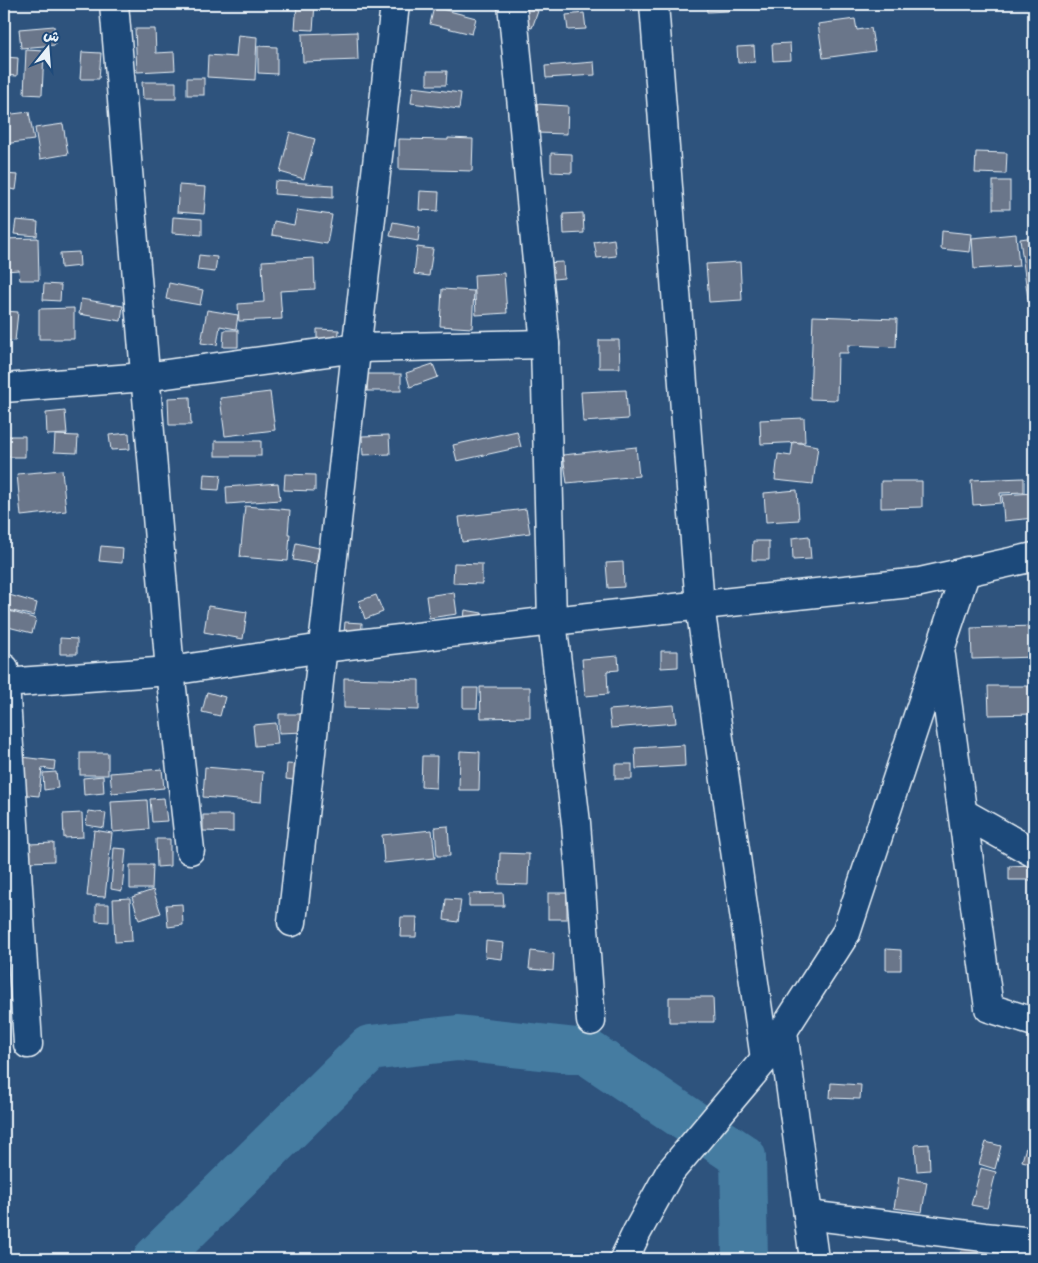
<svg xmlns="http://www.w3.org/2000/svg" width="1038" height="1263" font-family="'Shantell Sans','Playpen Sans Arabic',sans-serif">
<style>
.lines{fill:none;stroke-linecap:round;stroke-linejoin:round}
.river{stroke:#447ba1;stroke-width:46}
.building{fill:#6b768a;stroke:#e8f1f8}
.street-casing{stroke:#e8f1f8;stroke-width:31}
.street{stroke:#1f4a7a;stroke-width:28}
</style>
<rect width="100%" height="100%" fill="#2e537d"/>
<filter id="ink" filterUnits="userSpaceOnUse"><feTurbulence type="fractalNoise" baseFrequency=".02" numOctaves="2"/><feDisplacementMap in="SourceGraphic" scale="10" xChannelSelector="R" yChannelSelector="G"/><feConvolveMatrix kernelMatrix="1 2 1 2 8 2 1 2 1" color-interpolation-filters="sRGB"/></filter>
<g filter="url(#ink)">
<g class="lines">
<polyline class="river" points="156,1259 370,1048 458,1038 587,1052 743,1157 745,1259"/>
</g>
<g class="building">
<polygon points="297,4 315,4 313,30 295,29"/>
<polygon points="706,4 729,4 729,11 707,12"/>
<polygon points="946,4 974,4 975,7 946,9"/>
<polygon points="525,6 538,11 532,28 518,23"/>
<polygon points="434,7 476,18 472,34 430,24"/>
<polygon points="584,13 586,29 568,30 566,15"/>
<polygon points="855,19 857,30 871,28 875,51 823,58 818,24"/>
<polygon points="54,26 55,45 21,48 19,29"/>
<polygon points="135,29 155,29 156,53 174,52 175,70 137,72"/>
<polygon points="357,32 358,60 303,62 302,34"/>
<polygon points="238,35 257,37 255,80 207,77 208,55 236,57"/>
<polygon points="790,43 791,60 773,61 772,44"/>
<polygon points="258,46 277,47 277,74 258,73"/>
<polygon points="754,46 755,62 738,63 737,47"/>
<polygon points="26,50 44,51 42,95 24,94"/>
<polygon points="82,52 101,53 99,79 80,79"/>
<polygon points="4,57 18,58 17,76 4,75"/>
<polygon points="594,62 595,75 546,78 545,66"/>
<polygon points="427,71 447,71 446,85 427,85"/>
<rect x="187" y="78" width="17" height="17"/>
<polygon points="142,82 176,82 176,99 143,99"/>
<polygon points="413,87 461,93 459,109 411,103"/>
<polygon points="537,104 568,106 567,134 537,133"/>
<polygon points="29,112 34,140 4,144 4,115"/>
<polygon points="63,124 68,154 40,159 35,128"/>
<polygon points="290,132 315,139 304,179 280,172"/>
<polygon points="448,138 473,139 472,171 399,169 399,139 448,140"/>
<polygon points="976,152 1007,153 1006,174 975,173"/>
<polygon points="551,153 572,154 572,173 551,172"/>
<polygon points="4,174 18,175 16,190 4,188"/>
<polygon points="275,181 333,185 333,198 274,194"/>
<rect x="993" y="181" width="17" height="28"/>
<polygon points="179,185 206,187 204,214 177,212"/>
<polygon points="420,191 439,192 438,211 419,210"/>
<polygon points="297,210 332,215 327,244 272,235 274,221 294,225"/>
<polygon points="583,213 584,233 564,234 563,214"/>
<polygon points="173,217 202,219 202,235 172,233"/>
<polygon points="16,220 38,222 37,236 14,234"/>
<polygon points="393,222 420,227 418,241 390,236"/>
<polygon points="942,231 972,234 970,252 941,249"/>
<polygon points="1016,234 1019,266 974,269 972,238"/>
<polygon points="1034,237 1034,298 1028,299 1020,239"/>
<polygon points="38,238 39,280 20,280 19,270 4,271 4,239"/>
<polygon points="614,239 616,256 597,258 594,242"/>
<polygon points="417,247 433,249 429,276 414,274"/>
<polygon points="79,252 80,266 61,268 60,253"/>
<polygon points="199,255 217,257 215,272 197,270"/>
<polygon points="314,258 315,289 280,291 282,319 239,321 238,304 264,302 262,261"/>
<polygon points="563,262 564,278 543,280 542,263"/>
<polygon points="740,262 742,300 709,302 706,264"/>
<polygon points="504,273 507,313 476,315 474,275"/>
<polygon points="169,283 203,290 200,305 166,299"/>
<polygon points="44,284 61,285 60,301 43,300"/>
<polygon points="442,289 474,291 472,328 440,326"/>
<polygon points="81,299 123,306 121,321 79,314"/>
<polygon points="74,308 74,339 39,339 39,309"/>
<polygon points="207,310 238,315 236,329 220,326 217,345 201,343"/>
<polygon points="4,311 18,312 15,341 4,340"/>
<polygon points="813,316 897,319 896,347 848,345 848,353 838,353 837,400 810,399"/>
<polygon points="317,329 339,330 338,347 317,346"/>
<polygon points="224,330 238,330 238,347 223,347"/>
<polygon points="599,340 619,340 620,368 599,368"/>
<polygon points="433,364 438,377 410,387 406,373"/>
<rect x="367" y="374" width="34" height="17"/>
<polygon points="626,390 628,419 583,422 581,392"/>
<polygon points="270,392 275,430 225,436 220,398"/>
<polygon points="190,397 191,425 169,425 168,398"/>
<polygon points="65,411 67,434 47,435 46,413"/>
<polygon points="804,418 805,442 761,444 760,420"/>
<polygon points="517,431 521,447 457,461 453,445"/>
<polygon points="129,433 130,449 111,450 109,435"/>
<polygon points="55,435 78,436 77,453 54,452"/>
<polygon points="389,435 390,454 363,455 362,436"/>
<polygon points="4,436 25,436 25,457 5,457"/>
<rect x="215" y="441" width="46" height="15"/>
<polygon points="793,442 818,446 813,484 775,480 778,454 791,456"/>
<polygon points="636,447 639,476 567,483 563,455"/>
<polygon points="62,470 66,511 21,516 17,474"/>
<polygon points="204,474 221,475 219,490 203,489"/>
<polygon points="285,474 315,475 315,491 284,490"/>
<polygon points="1024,478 1024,492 1000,493 1001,503 973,505 971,480"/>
<polygon points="881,481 922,481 922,507 881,508"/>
<polygon points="278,483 280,500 227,504 226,487"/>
<polygon points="797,490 799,520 766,522 764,493"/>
<polygon points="1034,493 1034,518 1004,521 1002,495"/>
<polygon points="245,506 290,510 288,534 290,534 288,561 240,557"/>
<polygon points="526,509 530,533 462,542 459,517"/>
<polygon points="809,536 811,559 793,560 792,538"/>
<polygon points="753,541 769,541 769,560 752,560"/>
<polygon points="296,543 319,548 316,564 293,560"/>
<polygon points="101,546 123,548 122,563 99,561"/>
<polygon points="623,562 624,587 608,588 606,563"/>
<polygon points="454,563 482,564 482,584 453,583"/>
<polygon points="454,592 457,614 429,618 426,596"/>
<polygon points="6,594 37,603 34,616 4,609"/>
<polygon points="376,595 383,612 365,619 359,601"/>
<polygon points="208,606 247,612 243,639 204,632"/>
<polygon points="6,610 36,619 32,633 4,626"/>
<polygon points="465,610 482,613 481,628 463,626"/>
<polygon points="345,622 362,623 361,645 343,644"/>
<polygon points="1034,626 1034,657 972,659 971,628"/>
<polygon points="60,638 77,639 77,654 60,654"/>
<polygon points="661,651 678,651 678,667 661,668"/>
<polygon points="618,656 619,670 607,671 608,694 585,696 582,659"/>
<polygon points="344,678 419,680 419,710 344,708"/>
<polygon points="988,686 1034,686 1034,714 989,715"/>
<polygon points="480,687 530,687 530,717 481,718"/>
<polygon points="463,688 478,688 477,708 463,708"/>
<polygon points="207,692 225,697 220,716 202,712"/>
<polygon points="674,705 676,723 611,728 609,710"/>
<polygon points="279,714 305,714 305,732 279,733"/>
<polygon points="276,723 278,744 255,746 253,725"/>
<polygon points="684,745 685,766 636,769 635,748"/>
<polygon points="460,751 480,752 479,790 459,790"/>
<rect x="80" y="753" width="28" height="22"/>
<polygon points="422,756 437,756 436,788 421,787"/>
<polygon points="21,757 55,761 54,770 42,768 39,796 17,794"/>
<polygon points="287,764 302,765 301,781 286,779"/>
<rect x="615" y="764" width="17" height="15"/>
<polygon points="205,767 263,772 261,802 203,797"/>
<polygon points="162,769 164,788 112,793 110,773"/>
<polygon points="56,772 58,788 44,790 43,773"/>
<polygon points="103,776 104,793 84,795 83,778"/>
<polygon points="164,798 167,821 152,822 150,799"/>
<polygon points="147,800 149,829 113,832 111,802"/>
<polygon points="88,811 106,813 104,828 86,825"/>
<polygon points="82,813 83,837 64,838 63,814"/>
<polygon points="203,815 233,815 233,832 203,831"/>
<polygon points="448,826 450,856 437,856 435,827"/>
<polygon points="94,830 112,833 105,897 87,896"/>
<polygon points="432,830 435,858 384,863 382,835"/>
<polygon points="156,839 170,839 170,866 157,867"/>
<polygon points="54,843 54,861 30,862 29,844"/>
<polygon points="114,848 126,849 122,891 111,889"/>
<polygon points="500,853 529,854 528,885 499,884"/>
<polygon points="130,865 153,865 152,889 130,889"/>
<polygon points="1032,865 1033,880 1009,880 1009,866"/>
<polygon points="153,890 161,913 139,920 132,897"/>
<polygon points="503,893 504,906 469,906 469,894"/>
<rect x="548" y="893" width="19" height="26"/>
<polygon points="130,898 132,941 115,942 113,899"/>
<polygon points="446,899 461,900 458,922 444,920"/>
<polygon points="96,904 109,904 109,922 96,921"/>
<polygon points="182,904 183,925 168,927 166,905"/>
<polygon points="401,917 417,917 416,937 400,937"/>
<polygon points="486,941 504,943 502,959 485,957"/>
<polygon points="886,949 901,950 901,970 886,970"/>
<polygon points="531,951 554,954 553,971 529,969"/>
<polygon points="669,997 713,997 714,1022 669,1022"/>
<polygon points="831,1083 861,1085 860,1099 830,1098"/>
<polygon points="986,1142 1001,1146 995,1169 979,1164"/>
<polygon points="929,1144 930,1170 917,1171 915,1145"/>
<polygon points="1026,1147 1034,1149 1034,1164 1022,1161"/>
<polygon points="981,1168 996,1172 987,1208 971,1205"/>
<polygon points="899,1177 927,1182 922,1212 894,1208"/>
<polygon points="963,1245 986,1251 984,1259 959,1259"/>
</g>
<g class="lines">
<defs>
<g id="street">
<polyline points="114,4 170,671 190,850"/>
<polyline points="512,4 545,344 552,621 576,823 591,1021"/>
<polyline points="654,4 700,606 765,1059"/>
<polyline points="4,388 145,377 357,348 545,344"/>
<polyline points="941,656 989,1008 1034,1022"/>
<polyline points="4,668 28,1044"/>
<polyline points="4,683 170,671 323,648 552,621 920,582 1034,557"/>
<polyline points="963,813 1034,853"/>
<polyline points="292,922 395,4"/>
<polyline points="783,1032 814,1259"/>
<polyline points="808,1215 984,1237 1034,1242"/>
<polyline points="624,1259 637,1232 670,1172 765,1059 846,933 966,571"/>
</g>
</defs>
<use href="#street" class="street-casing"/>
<use href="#street" class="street"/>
</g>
</g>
<rect width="1038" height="1263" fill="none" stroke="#1f4a7a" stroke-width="20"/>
<rect x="10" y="10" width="1018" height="1243" fill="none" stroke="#e8f1f8" stroke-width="2" filter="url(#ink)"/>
<g transform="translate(48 48) rotate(17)" stroke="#1f4a7a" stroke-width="4" paint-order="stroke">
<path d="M0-4L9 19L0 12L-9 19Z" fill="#e8f1f8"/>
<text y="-8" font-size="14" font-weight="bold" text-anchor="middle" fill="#e8f1f8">ش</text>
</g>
</svg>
